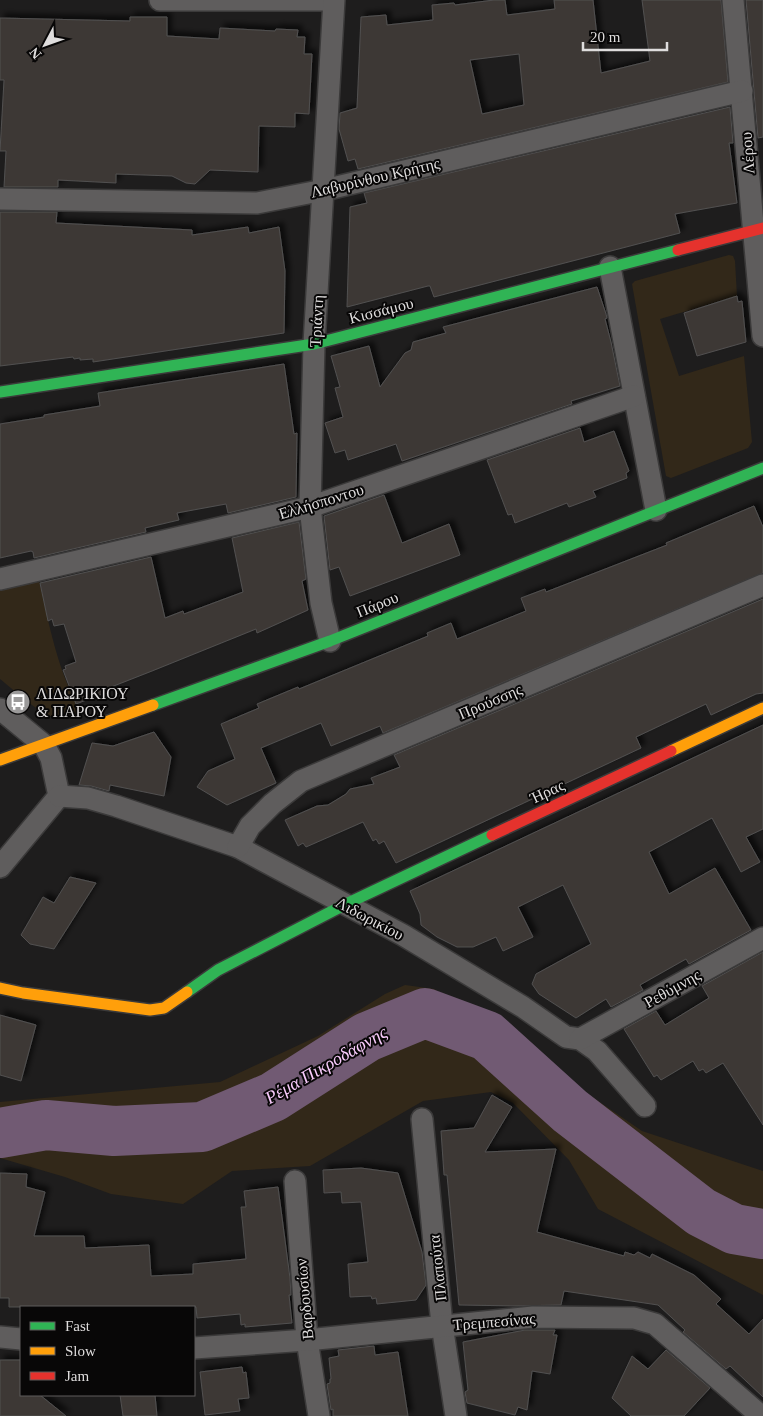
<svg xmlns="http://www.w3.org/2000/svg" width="763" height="1416" font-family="Georgia,serif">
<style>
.green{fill:#322819}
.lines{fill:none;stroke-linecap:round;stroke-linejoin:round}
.river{stroke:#715a73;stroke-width:50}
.building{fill:#3e3936;stroke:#515050;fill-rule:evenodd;filter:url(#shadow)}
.street-casing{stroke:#3b3a3a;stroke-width:24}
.fast-casing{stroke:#3b3a3a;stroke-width:14}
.slow-casing{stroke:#3b3a3a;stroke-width:14}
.jam-casing{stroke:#3b3a3a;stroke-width:14}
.street{stroke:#5f5d5d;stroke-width:21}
.fast{stroke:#30b455;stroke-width:11}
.slow{stroke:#ff9f0a;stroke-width:11}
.jam{stroke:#e5322d;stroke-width:11}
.labels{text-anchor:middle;stroke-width:4;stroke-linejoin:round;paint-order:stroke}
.street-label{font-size:16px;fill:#dfdddd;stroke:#080707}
.poi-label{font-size:16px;fill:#dfdddd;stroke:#080707;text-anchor:start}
.water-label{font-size:18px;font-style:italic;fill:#f9cbfc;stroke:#080707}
</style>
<defs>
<filter id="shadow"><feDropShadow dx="4.5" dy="-4.5" stdDeviation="2.5" flood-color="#0009"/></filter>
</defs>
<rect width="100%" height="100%" fill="#1e1d1d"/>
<g class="green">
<polygon points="729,255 733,256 735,261 737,296 660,319 679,376 744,356 752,442 748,448 671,478 666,476 632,284 635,281"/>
<path d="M 39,580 C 49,624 58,673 81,712 C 72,715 63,719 54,717 C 39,714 13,689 0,679 L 0,591 Z"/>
<polygon points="405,985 434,989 642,1131 763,1171 763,1295 598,1209 569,1160 513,1103 491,1092 423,1101 310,1166 232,1171 183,1204 111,1194 65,1177 0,1158 0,1102 220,1082 318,1036 385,994"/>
</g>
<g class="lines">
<polyline class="river" points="0,1133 46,1125 114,1131 202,1127 273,1097 367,1037 425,1013 487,1036 570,1111 701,1212 734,1229 763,1234"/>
</g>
<g class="building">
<path d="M 494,0 L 505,0 L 507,15 L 555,9 L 554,0 L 593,0 L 601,73 L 650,61 L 642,0 L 721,0 L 728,82 L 358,169 L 355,159 L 348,161 L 339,129 L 340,113 L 357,108 L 361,17 L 386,15 L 387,25 L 433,20 L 432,5 L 454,3 L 455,5 ZM 519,54 L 524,105 L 482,114 L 470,60 Z"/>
<polygon points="746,0 763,0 763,137 758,138"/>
<polygon points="130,17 167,17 167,36 219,39 220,28 275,31 276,29 298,30 297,37 305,37 304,54 312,54 309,114 295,113 295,127 259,126 258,172 210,170 195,184 186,183 172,176 116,174 116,183 58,180 58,187 4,187 6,151 0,151 4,80 0,80 0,18 130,21"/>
<polygon points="730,107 733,143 729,143 737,203 675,214 680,233 434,297 430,286 428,286 347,307 350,207 367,203 364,193"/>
<polygon points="0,212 57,212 56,223 192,230 192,235 248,227 249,233 279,227 285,271 284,333 93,362 93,359 80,360 80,358 74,359 73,357 0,366"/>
<polygon points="597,287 606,314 607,318 605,319 611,342 620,386 571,401 572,404 402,461 396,444 348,460 345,450 335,453 325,423 343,417 335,388 340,387 331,356 369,346 380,387 405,353 411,350 413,342 446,333 443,327"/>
<polygon points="737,296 738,302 742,301 746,342 697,356 684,313"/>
<polygon points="284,364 294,434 297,433 296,497 228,513 226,504 177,513 179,520 145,528 146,532 34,558 33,552 31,551 0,558 0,424 44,417 44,415 100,406 98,393"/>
<polygon points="580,428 584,442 614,431 629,471 626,473 627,478 593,491 596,497 569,507 567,503 515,523 512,514 508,515 487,460"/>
<polygon points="384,495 402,543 449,524 460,555 350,596 339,567 330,570 324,516"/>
<polygon points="754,506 763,527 763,573 383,733 380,726 331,746 321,723 261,748 276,783 227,805 197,787 208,771 235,759 221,724 259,708 257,704 298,687 299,689 428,636 427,633 451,623 457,639 526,611 521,598 545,589 546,592 667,545 666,543"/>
<polygon points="299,522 306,579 302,581 308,610 257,633 256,629 152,671 101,691 102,694 76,704 63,670 66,669 65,666 76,662 64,624 54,626 52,619 48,621 40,583 151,557 165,618 183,611 184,614 243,592 232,538"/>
<polygon points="763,599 763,693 756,694 711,715 706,704 636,737 641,748 396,863 384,841 379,844 376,839 373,841 363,822 306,847 303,843 298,846 285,820 317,806 328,805 346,794 350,789 374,784 371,778 400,767 394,755"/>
<polygon points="763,725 763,829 746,837 760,862 741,872 712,818 649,852 669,894 715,868 751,930 689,964 686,959 640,985 643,990 611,1007 606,999 576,1018 539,994 532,984 536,974 591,944 563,885 518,907 533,937 503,951 496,937 473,947 457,947 437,937 421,925 420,914 410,891"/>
<polygon points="154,732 171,757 164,796 110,785 109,791 91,786 79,785 92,743 113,746"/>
<polygon points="70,877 96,883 54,949 30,944 21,935 43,897 54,903"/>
<polygon points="763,952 763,1125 723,1063 706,1073 703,1069 699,1071 693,1061 661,1080 657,1075 654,1077 624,1029 656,1011 665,1025 709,998 702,986"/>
<polygon points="0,1015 36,1025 21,1081 0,1075"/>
<polygon points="492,1095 512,1107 485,1152 556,1149 537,1232 624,1256 625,1252 634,1255 638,1252 650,1258 652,1254 694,1275 721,1299 716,1304 749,1334 763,1319 763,1397 730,1366 726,1369 683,1332 685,1330 658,1305 564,1291 561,1305 517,1306 459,1305 447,1175 444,1175 441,1131 474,1128"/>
<polygon points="361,1168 398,1173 422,1252 426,1285 416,1300 377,1304 376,1298 372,1299 371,1296 350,1297 348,1264 368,1262 361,1202 342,1203 341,1192 324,1193 323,1170"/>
<polygon points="0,1173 27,1174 26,1187 45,1192 34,1236 84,1236 85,1248 149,1245 151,1276 193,1274 193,1264 246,1259 241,1207 246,1207 244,1191 278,1187 290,1278 291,1295 289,1295 292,1323 245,1327 245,1324 241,1325 240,1314 197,1318 196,1307 9,1307 9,1298 0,1298"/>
<polygon points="525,1330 555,1330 553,1335 557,1335 550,1374 532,1371 527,1410 518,1407 515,1415 467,1403 465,1392 468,1390 463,1342"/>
<polygon points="374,1346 375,1355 398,1352 408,1416 333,1416 333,1409 331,1410 327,1384 330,1383 330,1379 331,1379 329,1358 339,1356 338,1350"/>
<polygon points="666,1350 710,1388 684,1416 631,1416 612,1398 632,1356 648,1369"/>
<polygon points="0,1360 21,1360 21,1395 40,1395 66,1416 0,1416"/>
<polygon points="242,1367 243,1373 246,1372 249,1398 238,1399 240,1411 205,1415 200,1372"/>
<polygon points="120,1395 155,1395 157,1416 123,1416"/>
</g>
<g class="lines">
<defs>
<g id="street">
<polyline points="160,0 332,0"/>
<polyline points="733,0 763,336"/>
<polyline points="0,199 257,203 324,190 742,91"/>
<polyline points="610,267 656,510"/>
<polyline points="0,579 310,507 634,396"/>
<polyline points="330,641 321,603 310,507 314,344 334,0"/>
<polyline points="0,709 44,745 51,758 59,796 0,867"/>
<polyline points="59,796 88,798 116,806 238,847 403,935 523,1007 566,1037 580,1039 597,1051 645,1106"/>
<polyline points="238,847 250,826 272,804 301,781 763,585"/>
<polyline points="580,1039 763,938"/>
<polyline points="422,1119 442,1325 456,1416"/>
<polyline points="295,1181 307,1340 319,1416"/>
<polyline points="0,1337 21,1339"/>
<polyline points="194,1348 307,1340 533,1317 634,1318 655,1324 761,1416"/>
</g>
<g id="fast">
<polyline points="0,392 314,344 678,250"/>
<polyline points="153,705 330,641 763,468"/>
<polyline points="187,992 218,970 346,904 492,835"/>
</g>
<g id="slow">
<polyline points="671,751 763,708"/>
<polyline points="0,760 153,705"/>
<polyline points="0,988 23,993 150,1010 164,1008 187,992"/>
</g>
<g id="jam">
<polyline points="678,250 763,228"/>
<polyline points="492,835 671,751"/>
</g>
</defs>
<use href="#street" class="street-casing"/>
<use href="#fast" class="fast-casing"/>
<use href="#slow" class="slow-casing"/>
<use href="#jam" class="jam-casing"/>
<use href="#street" class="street"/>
<use href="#fast" class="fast"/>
<use href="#slow" class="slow"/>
<use href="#jam" class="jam"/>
</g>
<defs>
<symbol id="bus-disc" viewBox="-11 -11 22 22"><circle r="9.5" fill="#9b9a9a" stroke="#080707"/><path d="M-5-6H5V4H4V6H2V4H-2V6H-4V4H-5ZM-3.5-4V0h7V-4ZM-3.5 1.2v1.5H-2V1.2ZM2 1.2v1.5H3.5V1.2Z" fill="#fff"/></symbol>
</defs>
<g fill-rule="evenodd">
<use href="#bus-disc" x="4" y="688" width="28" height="28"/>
</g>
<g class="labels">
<g class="street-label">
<text transform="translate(747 153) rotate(-94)" y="6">Λέρου</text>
<text transform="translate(375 177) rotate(-13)" y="6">Λαβυρίνθου Κρήτης</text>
<text transform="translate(381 310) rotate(-14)" y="6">Κισσάμου</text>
<text transform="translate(316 321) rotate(-87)" y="6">Τριάντη</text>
<text transform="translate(321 501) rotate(-17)" y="6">Ελλήσποντου</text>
<text transform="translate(377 604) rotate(-22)" y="6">Πάρου</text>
<text transform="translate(490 701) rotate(-23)" y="6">Προύσσης</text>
<text transform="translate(547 791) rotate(-25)" y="6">Ήρας</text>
<text transform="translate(370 918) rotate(28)" y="6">Λιδωρικίου</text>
<text transform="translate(672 988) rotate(-29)" y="6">Ρεθύμνης</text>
<text transform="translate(437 1268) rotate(-96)" y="6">Πλαπούτα</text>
<text transform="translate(304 1299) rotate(-95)" y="6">Βαρδουσίων</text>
<text transform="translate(494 1321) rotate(-5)" y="6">Τρεμπεσίνας</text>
</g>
<g class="poi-label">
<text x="36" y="699">ΛΙΔΩΡΙΚΙΟΥ<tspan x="36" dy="18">&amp; ΠΑΡΟΥ</tspan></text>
</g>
<g class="water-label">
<text transform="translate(326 1065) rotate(-30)" y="6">Ρέμα Πικροδάφνης</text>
</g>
</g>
<rect x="20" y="1306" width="175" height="90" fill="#080707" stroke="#5e5d5d"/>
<rect x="30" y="1322" width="25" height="8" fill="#30b455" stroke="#5e5d5d"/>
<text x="65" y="1331" font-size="15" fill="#dfdddd">Fast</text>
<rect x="30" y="1347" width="25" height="8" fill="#ff9f0a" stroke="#5e5d5d"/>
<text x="65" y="1356" font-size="15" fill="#dfdddd">Slow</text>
<rect x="30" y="1372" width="25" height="8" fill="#e5322d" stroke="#5e5d5d"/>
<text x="65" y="1381" font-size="15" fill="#dfdddd">Jam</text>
<g transform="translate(45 45) rotate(229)" stroke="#080707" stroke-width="4" paint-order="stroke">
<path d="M0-4L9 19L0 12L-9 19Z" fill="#dfdddd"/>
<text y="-8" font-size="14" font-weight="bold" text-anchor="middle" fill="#dfdddd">N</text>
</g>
<path d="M583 42v8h84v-8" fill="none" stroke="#dfdddd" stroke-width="2.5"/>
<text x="590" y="42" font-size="15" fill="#dfdddd" stroke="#080707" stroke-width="4" paint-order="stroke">20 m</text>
</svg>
